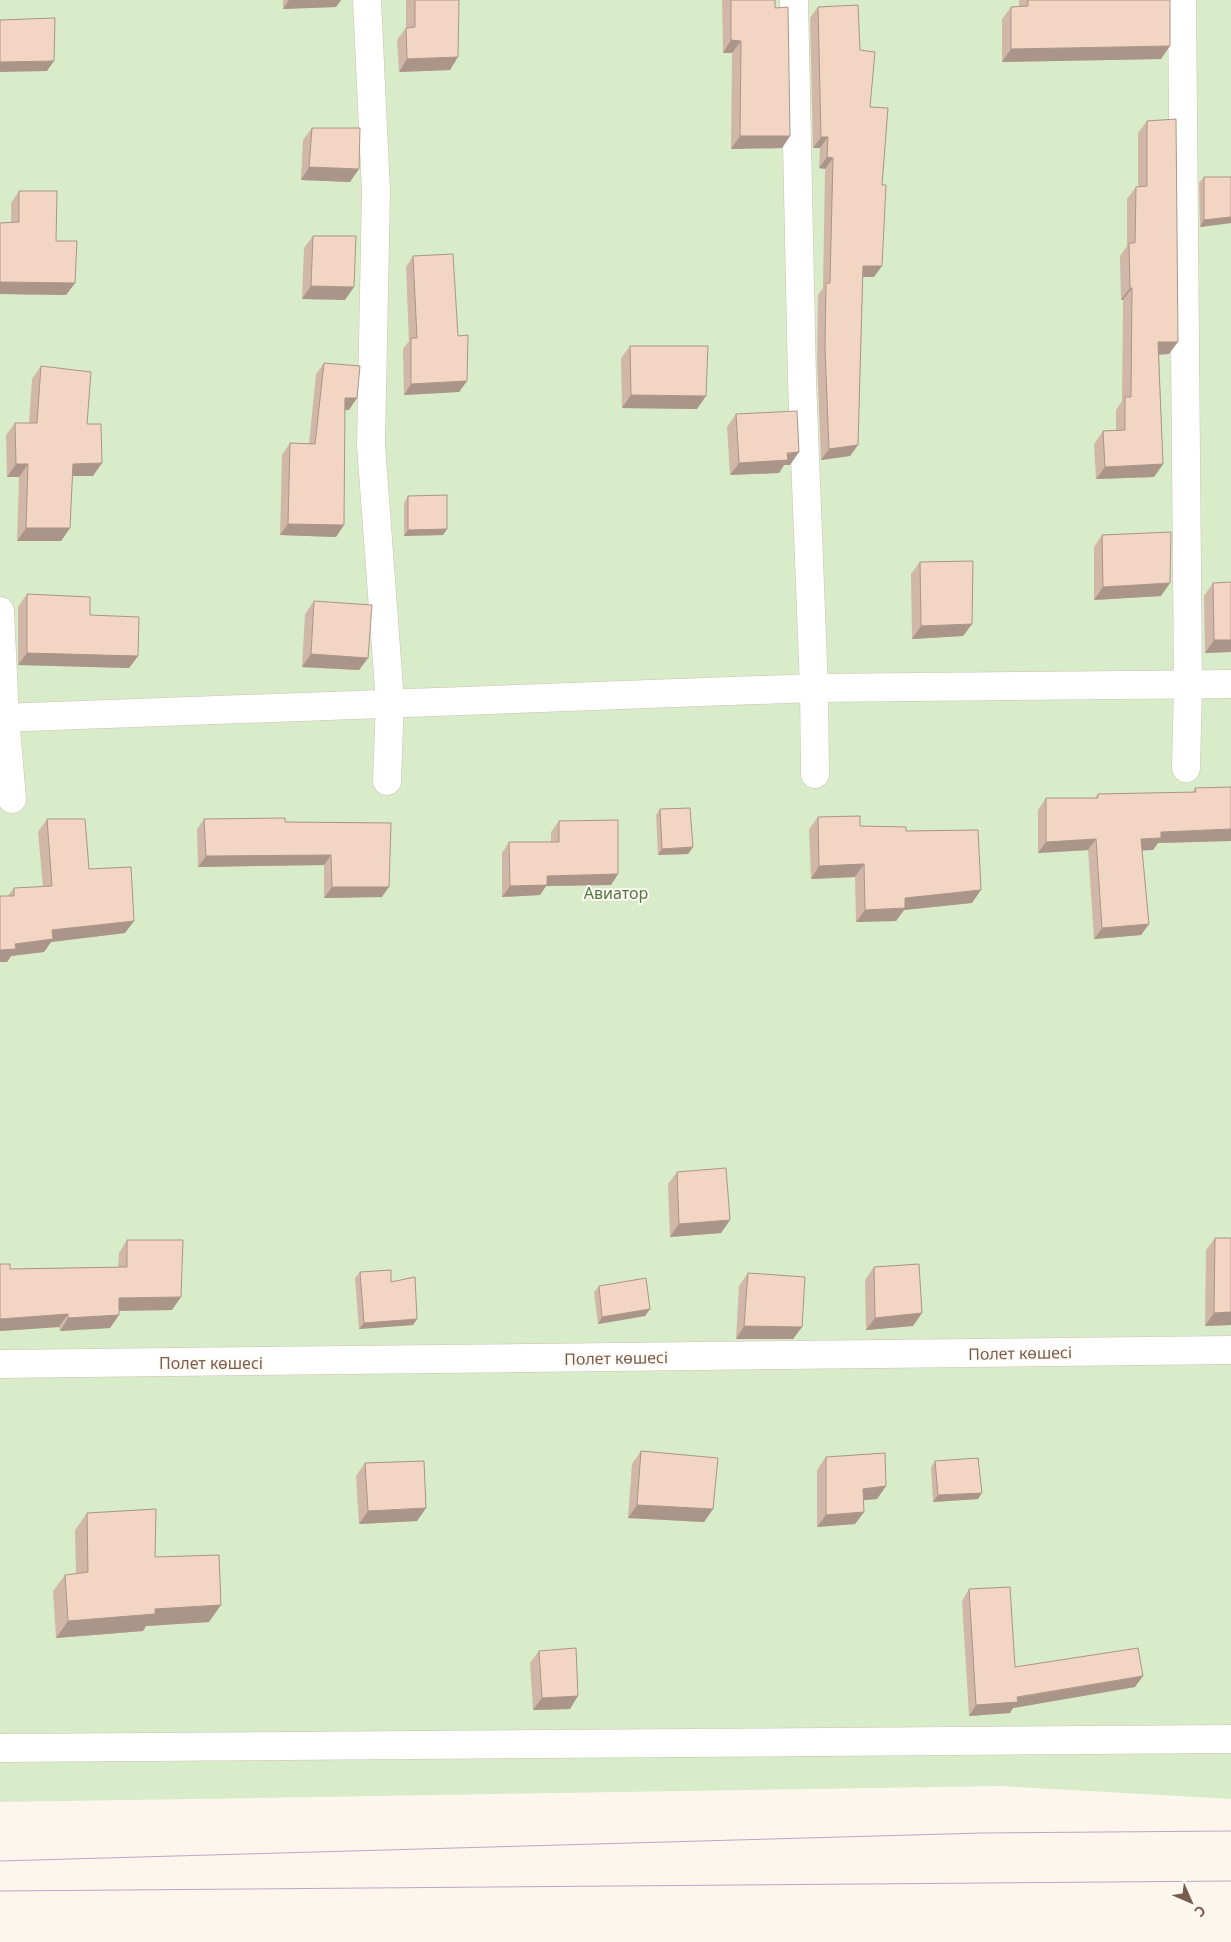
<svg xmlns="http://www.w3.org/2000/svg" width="1231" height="1942" font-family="'Noto Sans',sans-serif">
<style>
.green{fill:#d8ecc9}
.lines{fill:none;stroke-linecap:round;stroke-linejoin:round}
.minor-casing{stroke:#d1beb0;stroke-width:29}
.minor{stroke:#fff;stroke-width:28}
.tram{stroke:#b9a8c9;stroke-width:1}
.wall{fill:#d1b7a8}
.shaded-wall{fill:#aa9588}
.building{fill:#f3d5c3;stroke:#aa9588}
.labels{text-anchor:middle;stroke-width:4;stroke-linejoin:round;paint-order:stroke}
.park-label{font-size:16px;fill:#537a41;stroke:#fffaf3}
.street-label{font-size:16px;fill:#7a5c4d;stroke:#fffaf3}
</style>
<rect width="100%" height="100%" fill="#fdf6ec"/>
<polygon class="green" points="0,0 1231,0 1231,1799 1000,1786 0,1802"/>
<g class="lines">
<defs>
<g id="minor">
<polyline points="367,0 376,191 371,445 390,702 387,781"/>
<polyline points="794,0 802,380 814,688 815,774"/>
<polyline points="1182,0 1188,685 1186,768"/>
<polyline points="0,611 5,718 12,799"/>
<polyline points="0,718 814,688 1231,684"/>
<polyline points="0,1364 1231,1350"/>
<polyline points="0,1748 1231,1739"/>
</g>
</defs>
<use href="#minor" class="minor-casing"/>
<use href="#minor" class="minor"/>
<g class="tram">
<polyline points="0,1861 981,1833 1231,1831"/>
<polyline points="0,1891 1231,1881"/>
</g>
</g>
<g class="wall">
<polygon points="283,0 341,0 336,7 283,9"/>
<polygon points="406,0 459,0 450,70 399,72 397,40 406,28"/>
<polygon points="722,0 775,0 775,8 790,136 782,148 731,149 732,53 723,53"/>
<polygon points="1019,0 1170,0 1161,59 1002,62 1002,19 1011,7 1019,6"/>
<polygon points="818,7 860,50 870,107 874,277 863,277 858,445 850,456 821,460 817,359 818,295 823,288 825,169 819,168 820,148 813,148 810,18"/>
<polygon points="1147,121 1169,354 1159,355 1163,464 1154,477 1096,479 1094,444 1103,431 1116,430 1116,410 1122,401 1123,300 1121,300 1120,256 1127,246 1127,199 1136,187 1138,187 1138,133"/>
<polygon points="312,128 350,182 301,180 303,140"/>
<polygon points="1204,177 1231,177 1231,223 1200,227 1199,183"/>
<polygon points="19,191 56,241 75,283 66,295 0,294 0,223 11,222 11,203"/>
<polygon points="313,236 345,300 302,299 304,248"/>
<polygon points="413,256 458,336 467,381 459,392 404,395 403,349 409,341 406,267"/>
<polygon points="630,346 697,409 622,408 621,358"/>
<polygon points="324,363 349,410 345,410 336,537 280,535 282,455 290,443 309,444 316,374"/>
<polygon points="41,366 87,424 93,476 72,476 70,528 61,541 17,541 19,477 7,477 6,435 15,423 29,423 32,379"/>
<polygon points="736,414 799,452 790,465 784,465 779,473 730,475 727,427"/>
<polygon points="408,496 447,529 443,535 404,536 404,503"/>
<polygon points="1102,535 1161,596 1094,600 1094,547"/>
<polygon points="920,562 972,624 963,636 912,639 911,574"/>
<polygon points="1213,583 1231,652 1205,653 1204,596"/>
<polygon points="27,594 90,615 138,656 129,668 18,665 18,607"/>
<polygon points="314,601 368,658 359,670 302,667 305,614"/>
<polygon points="1231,787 1231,841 1158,843 1153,850 1142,850 1149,924 1141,935 1094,939 1088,850 1038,853 1038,810 1046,798 1095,798 1098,794 1193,792 1195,788"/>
<polygon points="660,809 693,847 688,854 658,855 656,815"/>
<polygon points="818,817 860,826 906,831 972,903 904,910 896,921 856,922 855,877 811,879 809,829"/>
<polygon points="47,819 89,869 125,933 51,942 44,952 11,956 7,962 0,962 0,896 8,896 14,888 43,887 38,832"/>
<polygon points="204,819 285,822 391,823 382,897 324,898 324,865 198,867 197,829"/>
<polygon points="559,821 618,874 611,885 546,886 540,895 502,897 502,853 509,842 551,842 551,832"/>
<polygon points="677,1172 730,1220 721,1233 670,1237 668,1184"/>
<polygon points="1215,1238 1231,1238 1231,1325 1205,1326 1206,1250"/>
<polygon points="127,1240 172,1310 119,1311 119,1315 110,1328 60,1331 59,1327 0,1331 0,1264 10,1269 118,1267 119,1253"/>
<polygon points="874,1267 913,1326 866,1330 865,1280"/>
<polygon points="360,1272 391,1282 417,1319 413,1325 359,1329 355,1278"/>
<polygon points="748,1273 802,1327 793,1339 736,1339 739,1286"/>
<polygon points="599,1286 650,1309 645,1316 598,1324 594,1292"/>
<polygon points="641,1451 713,1509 704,1522 628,1518 632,1464"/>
<polygon points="826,1457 886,1486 877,1499 864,1500 864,1512 855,1524 817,1527 817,1470"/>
<polygon points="935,1461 978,1499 933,1502 931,1467"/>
<polygon points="365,1463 426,1508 417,1521 359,1524 356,1476"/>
<polygon points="87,1513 155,1557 209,1622 146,1626 143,1631 56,1638 53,1591 65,1575 76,1574 75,1530"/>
<polygon points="969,1589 1015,1667 1135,1687 1013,1708 1010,1713 969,1716 962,1601"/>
<polygon points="539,1651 570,1709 533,1710 530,1663"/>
</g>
<g class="shaded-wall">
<polygon points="289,0 341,0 336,7 283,9"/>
<polygon points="731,40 741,41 732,53 723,53"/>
<polygon points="1170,46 1161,59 1002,62 1011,49"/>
<polygon points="458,57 450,70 399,72 407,59"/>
<polygon points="54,61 47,71 0,72 0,62"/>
<polygon points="740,136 790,136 782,148 731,149"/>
<polygon points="821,137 828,137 820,148 813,148"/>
<polygon points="827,157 833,158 825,169 819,168"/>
<polygon points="309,167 359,169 350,182 301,180"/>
<polygon points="1231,217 1231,223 1200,227 1204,220"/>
<polygon points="863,266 882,266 874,277 855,277"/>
<polygon points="0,282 75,283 66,295 0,294"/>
<polygon points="311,286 354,287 345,300 302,299"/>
<polygon points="1130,288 1132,288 1123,300 1121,300"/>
<polygon points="1158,342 1178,342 1169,354 1149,355"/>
<polygon points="467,381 459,392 404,395 411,384"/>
<polygon points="631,395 706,396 697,409 622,408"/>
<polygon points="345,398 357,398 349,410 337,409"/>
<polygon points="858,445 850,456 821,460 829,449"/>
<polygon points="799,452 790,465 784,465 779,473 730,475 739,463"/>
<polygon points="102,463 93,476 64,476 73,464"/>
<polygon points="16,464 28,464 19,477 7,477"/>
<polygon points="1163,464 1154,477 1096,479 1105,467"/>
<polygon points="288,524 344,525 336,537 280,535"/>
<polygon points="26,528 70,528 61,541 17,541"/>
<polygon points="447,529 443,535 404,536 408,530"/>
<polygon points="1170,583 1161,596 1094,600 1103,587"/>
<polygon points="972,624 963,636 912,639 921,626"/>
<polygon points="1214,640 1231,640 1231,652 1205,653"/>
<polygon points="27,653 138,656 129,668 18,665"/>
<polygon points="311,654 368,658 359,670 302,667"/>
<polygon points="1231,829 1231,841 1158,843 1153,850 1133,851 1141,839 1161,832"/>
<polygon points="1096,839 1088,850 1038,853 1046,842"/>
<polygon points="693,847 688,854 658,855 662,849"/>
<polygon points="331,855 324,865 198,867 206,856"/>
<polygon points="864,864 855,877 811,879 819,866"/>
<polygon points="618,874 611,885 546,886 540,895 502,897 510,886 547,876"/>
<polygon points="332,887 389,887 382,897 324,898"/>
<polygon points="981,890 972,903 904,910 896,921 856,922 865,910 905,898"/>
<polygon points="134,921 125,933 51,942 44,952 11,956 7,962 0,962 0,950 52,930"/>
<polygon points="1149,924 1141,935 1094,939 1102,928"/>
<polygon points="730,1220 721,1233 670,1237 679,1224"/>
<polygon points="181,1297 172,1310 110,1311 119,1298"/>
<polygon points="650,1309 645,1316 598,1324 602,1317"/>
<polygon points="1231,1312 1231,1325 1205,1326 1214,1313"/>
<polygon points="922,1313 913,1326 866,1330 875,1318"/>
<polygon points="68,1314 59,1327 0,1331 0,1319"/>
<polygon points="119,1315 110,1328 60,1331 68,1318"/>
<polygon points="417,1319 413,1325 359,1329 364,1323"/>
<polygon points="744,1326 802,1327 793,1339 736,1339"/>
<polygon points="886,1486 877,1499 854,1501 863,1489"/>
<polygon points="982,1493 978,1499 933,1502 938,1495"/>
<polygon points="637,1505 713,1509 704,1522 628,1518"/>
<polygon points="426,1508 417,1521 359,1524 368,1511"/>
<polygon points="864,1512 855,1524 817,1527 826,1515"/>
<polygon points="221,1605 209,1622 146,1626 143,1631 56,1638 68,1621 155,1609"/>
<polygon points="1143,1676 1135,1687 1013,1708 1010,1713 969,1716 976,1705"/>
<polygon points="578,1696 570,1709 533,1710 542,1698"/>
</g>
<g class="building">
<polygon points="415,0 459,0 458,57 407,59 406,28 415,27"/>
<polygon points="731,0 775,0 775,8 788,7 790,136 740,136 741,41 731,40"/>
<polygon points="1028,0 1170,0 1170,46 1011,49 1011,7 1028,6"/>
<polygon points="858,5 860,50 875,52 870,107 888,108 882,185 886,185 882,266 863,266 858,445 829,449 825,348 826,283 830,283 833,158 827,157 828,137 821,137 818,7"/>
<polygon points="55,18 54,61 0,62 0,20"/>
<polygon points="1176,119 1178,342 1158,342 1163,464 1105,467 1103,431 1125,430 1125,397 1131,397 1132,288 1130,288 1129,243 1135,243 1136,187 1147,186 1147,121"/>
<polygon points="312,128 360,128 359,169 309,167"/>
<polygon points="1204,177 1231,177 1231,217 1204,220"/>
<polygon points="19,191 57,191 56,241 77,241 75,283 0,282 0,223 19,222"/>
<polygon points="313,236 356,236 354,287 311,286"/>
<polygon points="453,254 458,336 468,335 467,381 411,384 411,338 417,338 413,256"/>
<polygon points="630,346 708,346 706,396 631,395"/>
<polygon points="324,363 360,366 357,398 345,398 344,525 288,524 290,443 315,444"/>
<polygon points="41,366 91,372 87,424 101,424 102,463 73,464 70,528 26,528 28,464 16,464 15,423 37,423"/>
<polygon points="797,411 799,452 787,453 788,460 739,463 736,414"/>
<polygon points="447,495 447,529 408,530 408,496"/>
<polygon points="1171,532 1170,583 1103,587 1102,535"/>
<polygon points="973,561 972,624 921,626 920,562"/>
<polygon points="1231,582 1231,640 1214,640 1213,583"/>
<polygon points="27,594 90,597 90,615 139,617 138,656 27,653"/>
<polygon points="314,601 372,605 368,658 311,654"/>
<polygon points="1231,787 1231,829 1161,832 1161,838 1141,839 1149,924 1102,928 1096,839 1046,842 1046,798 1098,798 1098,794 1196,792 1195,788"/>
<polygon points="690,808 693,847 662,849 660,809"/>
<polygon points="860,816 860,826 906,827 906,831 978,830 981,890 905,898 905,908 865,910 864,864 819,866 818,817"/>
<polygon points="285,818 285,822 391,823 389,887 332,887 331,855 206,856 204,819"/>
<polygon points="47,819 85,819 89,869 131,867 134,921 52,930 53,939 15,944 16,949 0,950 0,896 14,896 14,888 52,886"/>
<polygon points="618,820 618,874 547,876 547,885 510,886 509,842 559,842 559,821"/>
<polygon points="726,1168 730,1220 679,1224 677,1172"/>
<polygon points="1215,1238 1231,1238 1231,1312 1214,1313"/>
<polygon points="127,1240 183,1240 181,1297 119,1298 119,1315 68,1318 68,1314 0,1319 0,1264 10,1264 10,1269 127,1267"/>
<polygon points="919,1264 922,1313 875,1318 874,1267"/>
<polygon points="391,1270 391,1282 415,1277 417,1319 364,1323 360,1272"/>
<polygon points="748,1273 805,1277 802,1327 744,1326"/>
<polygon points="646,1278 650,1309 602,1317 599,1286"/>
<polygon points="641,1451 718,1458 713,1509 637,1505"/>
<polygon points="885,1453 886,1486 863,1489 864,1512 826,1515 826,1457"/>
<polygon points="978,1458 982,1493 938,1495 935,1461"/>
<polygon points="424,1461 426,1508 368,1511 365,1463"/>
<polygon points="156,1509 155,1557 219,1555 221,1605 155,1609 155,1614 68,1621 65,1575 88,1572 87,1513"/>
<polygon points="1010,1587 1015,1667 1138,1648 1143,1676 1017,1697 1018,1702 976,1705 969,1589"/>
<polygon points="576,1648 578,1696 542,1698 539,1651"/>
</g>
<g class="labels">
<g class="park-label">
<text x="616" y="899">Авиатор</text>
</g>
<g class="street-label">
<text transform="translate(1020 1353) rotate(-1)" y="6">Полет көшесі</text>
<text transform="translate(616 1358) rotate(-1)" y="6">Полет көшесі</text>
<text x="211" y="1369">Полет көшесі</text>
</g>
</g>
<g transform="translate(1191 1902) rotate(135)" stroke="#fffaf3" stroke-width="4" paint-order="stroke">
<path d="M0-4L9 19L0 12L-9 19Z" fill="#7a5c4d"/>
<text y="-8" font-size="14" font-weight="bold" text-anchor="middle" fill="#7a5c4d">С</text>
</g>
</svg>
